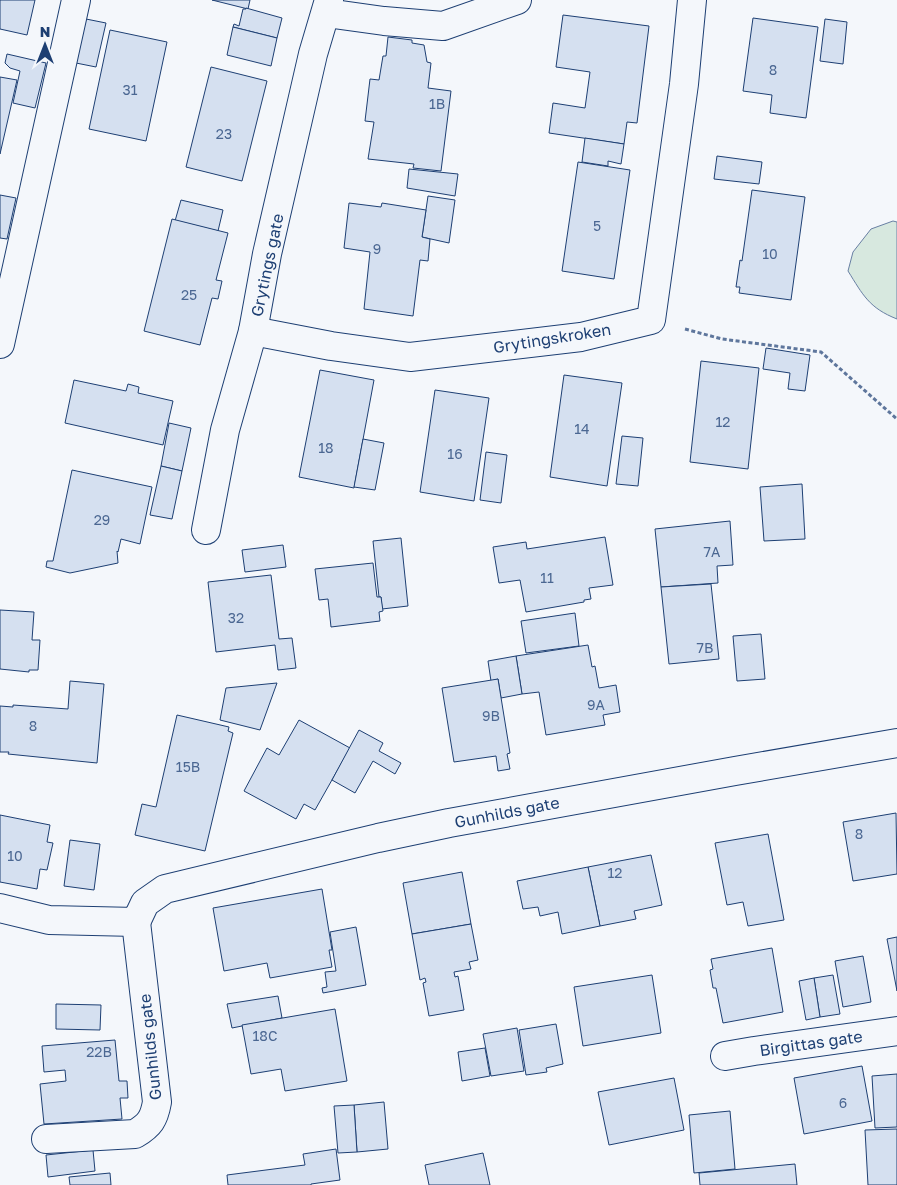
<svg xmlns="http://www.w3.org/2000/svg" width="897" height="1185" font-family="'Golos Text',sans-serif">
<style>
.green{fill:#d7e8df;stroke:#687fa3}
.building{fill:#d5e0f0;stroke:#1d3f73}
.lines{fill:none;stroke-linecap:round;stroke-linejoin:round}
.minor-casing{stroke:#1d3f73;stroke-width:30}
.path{stroke:#5e769c;stroke-width:3;stroke-dasharray:4 2.5;stroke-linecap:butt}
.minor{stroke:#f4f7fb;stroke-width:28}
.labels{text-anchor:middle;stroke-width:4;stroke-linejoin:round;paint-order:stroke}
.number-label{font-size:14px;fill:#4b6792}
.street-label{font-size:16px;fill:#1d3f73;stroke:#f4f7fb}
</style>
<rect width="100%" height="100%" fill="#f4f7fb"/>
<path class="green" d="M 893,221 L 897,222 L 897,319 C 869,308 863,295 848,271 L 853,252 L 871,229 Z"/>
<g class="building">
<polygon points="0,0 35,0 27,35 0,29"/>
<polygon points="212,0 250,0 248,9"/>
<polygon points="246,8 282,18 277,38 233,27 234,24 239,26 243,9 246,9"/>
<polygon points="563,15 649,26 637,123 627,122 624,144 549,133 553,103 585,108 590,72 556,67"/>
<polygon points="753,18 818,27 806,118 770,113 772,95 743,91"/>
<polygon points="86,19 106,23 96,67 76,63"/>
<polygon points="825,19 847,22 843,64 820,61"/>
<polygon points="233,27 277,38 271,66 227,55"/>
<polygon points="110,30 167,42 146,141 89,129"/>
<polygon points="388,37 412,40 412,43 424,45 427,62 431,63 428,88 451,91 441,171 413,168 414,164 368,159 374,122 365,121 370,79 379,80 383,56 386,56"/>
<polygon points="7,54 46,63 35,108 13,103 20,71 10,68 5,63"/>
<polygon points="211,67 267,81 242,181 186,167"/>
<polygon points="0,77 17,80 0,154"/>
<polygon points="585,138 624,144 621,164 608,161 608,166 582,162"/>
<polygon points="717,156 762,162 759,184 714,179"/>
<polygon points="578,162 630,170 614,279 562,271"/>
<polygon points="409,169 458,174 455,196 407,188"/>
<polygon points="752,190 805,197 791,300 739,293 740,287 736,287 740,260 742,261"/>
<polygon points="0,195 16,198 7,239 0,238"/>
<polygon points="428,196 455,200 449,243 422,237"/>
<polygon points="181,200 223,210 218,231 175,221"/>
<polygon points="349,203 381,207 382,203 426,210 422,237 430,239 428,261 420,260 413,316 364,309 370,252 344,248"/>
<polygon points="172,219 228,233 216,280 222,281 218,299 212,298 200,345 144,331"/>
<polygon points="766,348 810,355 805,391 788,389 790,373 763,369"/>
<polygon points="701,361 759,368 748,469 690,462"/>
<polygon points="320,370 374,380 354,488 299,477"/>
<polygon points="564,375 622,383 607,486 550,477"/>
<polygon points="74,380 126,391 128,384 139,387 138,393 173,401 163,445 65,423"/>
<polygon points="435,390 489,398 474,501 420,492"/>
<polygon points="169,423 191,428 182,471 161,466"/>
<polygon points="622,436 643,438 638,486 616,484"/>
<polygon points="363,439 384,443 375,490 354,487"/>
<polygon points="486,452 507,455 501,503 480,500"/>
<polygon points="161,466 182,471 172,519 150,515"/>
<polygon points="72,470 152,487 140,544 121,539 118,552 117,551 118,563 70,573 46,567 47,561 53,561"/>
<polygon points="802,484 805,539 764,541 760,487"/>
<polygon points="730,521 733,565 717,566 718,583 661,587 655,529"/>
<polygon points="605,537 613,585 589,588 591,599 584,600 584,602 526,612 520,580 499,583 493,547 526,542 527,549"/>
<polygon points="401,538 408,606 382,609 381,597 379,597 373,541"/>
<polygon points="283,545 286,567 245,572 242,550"/>
<polygon points="373,563 377,597 381,597 383,611 379,612 380,621 331,627 328,599 319,600 315,569"/>
<polygon points="271,575 279,639 292,638 296,668 278,670 275,645 216,652 208,582"/>
<polygon points="711,584 719,659 669,664 661,587"/>
<polygon points="0,610 34,612 32,640 40,640 38,670 29,670 29,672 0,669"/>
<polygon points="575,613 579,646 526,653 521,621"/>
<polygon points="761,634 765,679 737,681 733,636"/>
<polygon points="588,645 592,667 595,666 599,688 616,685 620,712 603,715 605,725 546,735 539,692 522,694 516,656"/>
<polygon points="516,656 522,694 501,698 498,679 491,681 488,661"/>
<polygon points="498,679 510,753 507,754 510,769 498,771 496,756 454,762 442,688"/>
<polygon points="70,681 104,684 97,763 8,754 9,752 0,752 0,706 13,707 13,705 68,709"/>
<polygon points="277,683 260,730 220,720 226,688"/>
<polygon points="177,715 229,727 228,731 233,733 205,851 135,835 142,804 156,807"/>
<polygon points="299,720 350,748 315,810 304,804 296,819 244,791 267,748 279,755"/>
<polygon points="359,730 383,743 379,751 401,763 395,774 373,761 355,793 332,780"/>
<polygon points="896,813 897,874 853,881 843,822"/>
<polygon points="0,815 50,825 47,842 53,843 47,870 40,869 37,889 0,882"/>
<polygon points="768,834 784,920 748,926 743,902 727,905 715,843"/>
<polygon points="70,840 100,844 94,890 64,886"/>
<polygon points="651,855 662,905 634,911 636,919 600,926 588,867"/>
<polygon points="588,867 600,926 562,934 558,912 540,916 538,907 523,909 517,881"/>
<polygon points="462,872 471,924 412,934 403,883"/>
<polygon points="322,889 332,950 329,950 332,967 270,978 267,963 224,971 213,908"/>
<polygon points="471,924 478,960 469,962 471,969 454,972 455,977 458,976 464,1010 429,1016 423,983 426,982 425,978 420,980 412,934"/>
<polygon points="356,927 366,985 323,993 322,988 327,987 325,972 336,971 330,932"/>
<polygon points="897,937 897,991 887,939"/>
<polygon points="772,948 783,1012 723,1023 716,988 713,988 710,970 713,969 711,959"/>
<polygon points="863,956 871,1002 843,1007 835,961"/>
<polygon points="652,975 661,1033 583,1046 574,987"/>
<polygon points="833,975 840,1014 820,1017 814,978"/>
<polygon points="814,978 820,1017 806,1020 799,981"/>
<polygon points="278,996 282,1018 232,1028 227,1004"/>
<polygon points="56,1004 101,1005 100,1030 56,1029"/>
<polygon points="335,1009 347,1081 285,1091 281,1069 251,1074 242,1025"/>
<polygon points="556,1024 563,1064 546,1068 547,1072 526,1075 519,1030"/>
<polygon points="517,1028 524,1071 491,1076 483,1034"/>
<polygon points="115,1040 119,1081 127,1081 128,1098 120,1098 122,1119 44,1124 40,1084 66,1081 65,1070 44,1072 42,1046"/>
<polygon points="485,1048 490,1076 462,1081 458,1052"/>
<polygon points="862,1066 872,1121 804,1134 794,1078"/>
<polygon points="897,1074 897,1127 875,1128 872,1076"/>
<polygon points="674,1078 684,1130 609,1145 598,1092"/>
<polygon points="384,1102 388,1149 357,1152 354,1105"/>
<polygon points="354,1105 357,1152 338,1153 334,1106"/>
<polygon points="730,1111 735,1169 694,1173 689,1115"/>
<polygon points="897,1129 897,1185 868,1185 865,1130"/>
<polygon points="336,1149 340,1180 311,1184 311,1185 228,1185 227,1175 305,1165 303,1154"/>
<polygon points="93,1150 95,1171 48,1177 46,1155"/>
<polygon points="483,1153 490,1185 429,1185 425,1165"/>
<polygon points="795,1164 797,1185 700,1185 699,1173"/>
<polygon points="110,1173 111,1185 70,1185 69,1177"/>
</g>
<g class="lines">
<defs>
<g id="minor">
<polyline points="326,13 384,21 443,26 517,0"/>
<polyline points="253,331 331,346 410,357 581,337 651,320 684,84 692,0"/>
<polyline points="0,344 76,0"/>
<polyline points="206,530 225,430 253,331 267,254 313,54 329,0"/>
<polyline points="0,908 49,920 136,922 145,903 165,889 378,838 449,823 735,771 897,743"/>
<polyline points="725,1056 754,1051 897,1031"/>
<path d="M 46,1139 L 135,1134 C 150,1125 154,1119 157,1102 L 136,922"/>
</g>
</defs>
<use href="#minor" class="minor-casing"/>
<polyline class="path" points="685,329 722,339 821,352 897,419"/>
<use href="#minor" class="minor"/>
</g>
<g class="labels">
<g class="number-label">
<text x="773" y="75">8</text>
<text x="130" y="95">31</text>
<text x="437" y="109">1B</text>
<text x="224" y="139">23</text>
<text x="597" y="231">5</text>
<text x="377" y="254">9</text>
<text x="770" y="259">10</text>
<text x="189" y="300">25</text>
<text x="723" y="427">12</text>
<text x="582" y="434">14</text>
<text x="326" y="453">18</text>
<text x="455" y="459">16</text>
<text x="102" y="525">29</text>
<text x="712" y="557">7A</text>
<text x="547" y="583">11</text>
<text x="236" y="623">32</text>
<text x="705" y="653">7B</text>
<text x="596" y="710">9A</text>
<text x="491" y="721">9B</text>
<text x="33" y="731">8</text>
<text x="188" y="772">15B</text>
<text x="859" y="839">8</text>
<text x="15" y="861">10</text>
<text x="615" y="878">12</text>
<text x="265" y="1041">18C</text>
<text x="99" y="1057">22B</text>
<text x="843" y="1108">6</text>
</g>
<g class="street-label">
<text transform="translate(267 265) rotate(-78)" y="6">Grytings gate</text>
<text transform="translate(552 338) rotate(-9)" y="6">Grytingskroken</text>
<text transform="translate(507 812) rotate(-11)" y="6">Gunhilds gate</text>
<text transform="translate(811 1043) rotate(-8)" y="6">Birgittas gate</text>
<text transform="translate(150 1047) rotate(-96)" y="6">Gunhilds gate</text>
</g>
</g>
<g transform="translate(45 45)" stroke="#f4f7fb" stroke-width="4" paint-order="stroke">
<path d="M0-4L9 19L0 12L-9 19Z" fill="#1d3f73"/>
<text y="-8" font-size="14" font-weight="bold" text-anchor="middle" fill="#1d3f73">N</text>
</g>
</svg>
